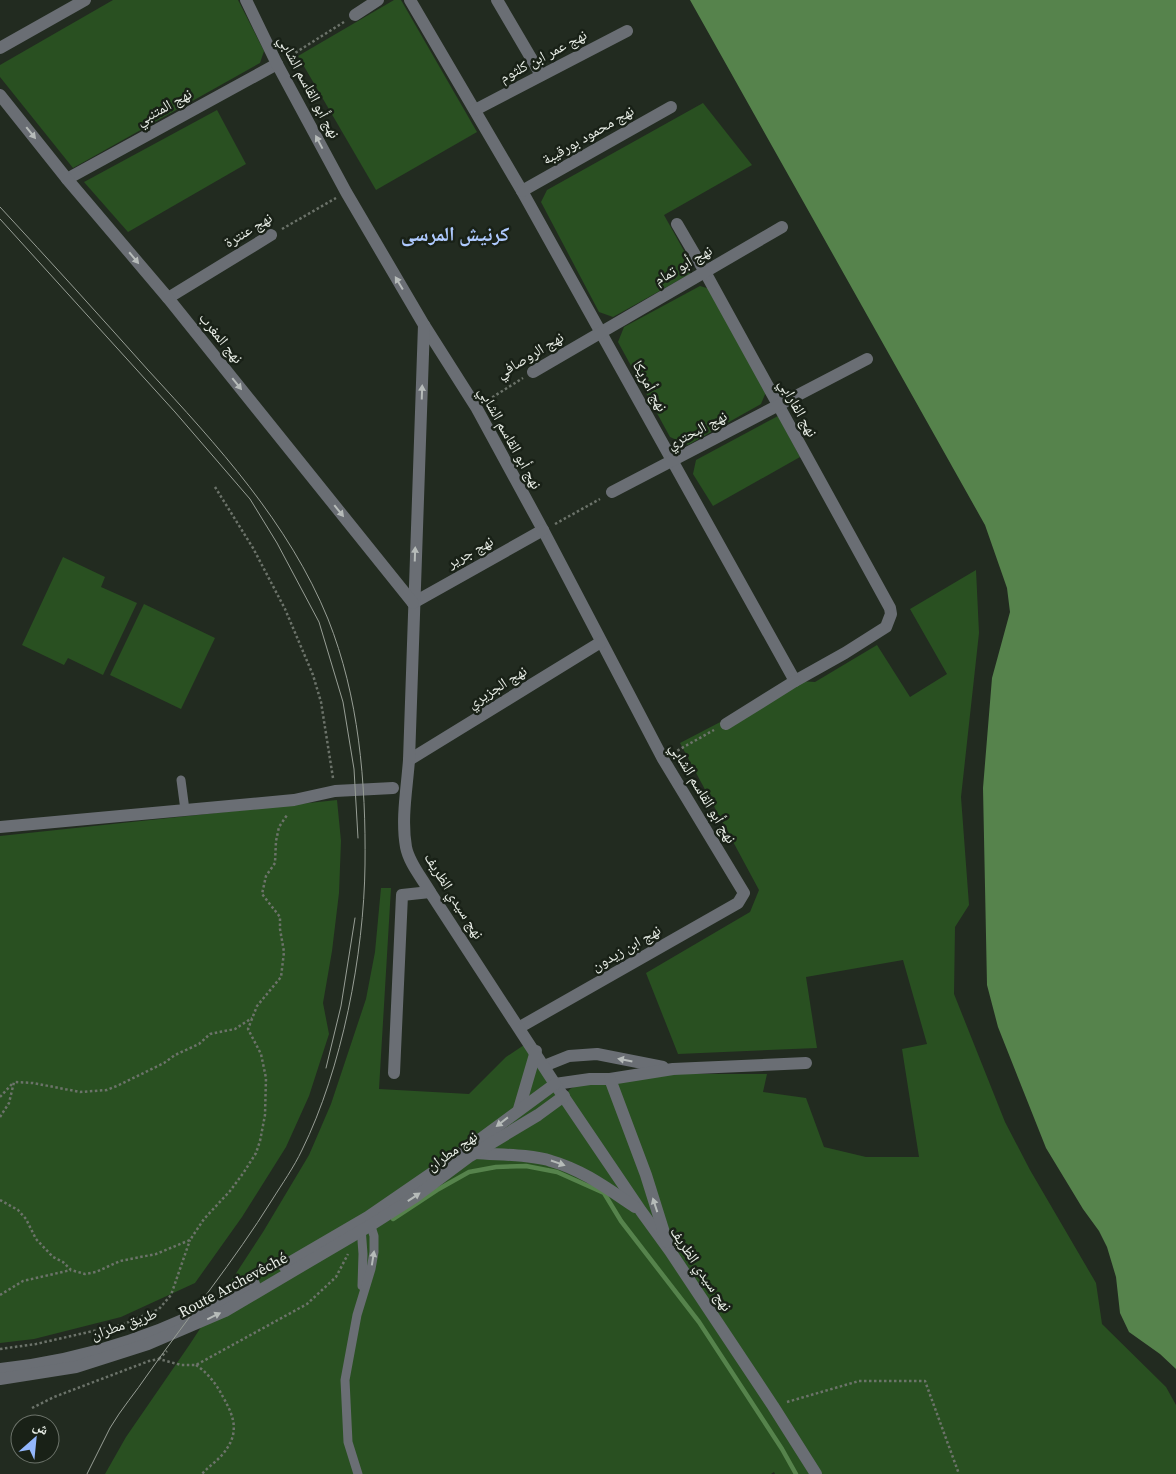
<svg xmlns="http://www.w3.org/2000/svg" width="1176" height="1474" font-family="'Source Serif 4','Noto Naskh Arabic',serif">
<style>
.green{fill:#295021}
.water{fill:#56834c}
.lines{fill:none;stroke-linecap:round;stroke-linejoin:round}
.stream{stroke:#56834c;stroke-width:4.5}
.path{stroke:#6c736a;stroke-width:2.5;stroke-dasharray:2.5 2.5;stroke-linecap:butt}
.service{stroke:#6a6e74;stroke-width:9}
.minor{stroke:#6a6e74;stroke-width:12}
.tertiary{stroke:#6a6e74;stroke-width:12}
.tram{stroke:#979e95;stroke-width:1}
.oneway{fill:#b6bbb9}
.labels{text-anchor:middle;stroke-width:5;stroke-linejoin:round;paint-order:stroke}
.street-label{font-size:15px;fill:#e9eee7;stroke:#192117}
.district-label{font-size:20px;font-weight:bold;fill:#afcaff;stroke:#192117}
</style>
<rect width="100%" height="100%" fill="#222b20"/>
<g class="green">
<polygon points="113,0 238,0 264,51 260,63 73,168 0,77 0,65"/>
<polygon points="394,0 401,0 477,132 376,190 298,56"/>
<polygon points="703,103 752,165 664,215 693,267 690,274 613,317 599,312 541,202 547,190"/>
<polygon points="217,110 246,164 128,232 84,182"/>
<polygon points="700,286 710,289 766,392 761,404 688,445 670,437 618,342 624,327"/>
<polygon points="778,416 800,457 713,506 693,474 696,460"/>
<polygon points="63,557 105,577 101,587 137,603 103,675 68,658 64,665 22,645"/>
<polygon points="976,570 979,633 961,797 969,905 955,927 954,994 1005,1122 1030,1170 1096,1283 1102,1324 1166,1387 1176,1405 1176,1474 775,1474 774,1472 771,1474 105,1474 126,1437 190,1344 263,1232 309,1155 331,1104 366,999 375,952 381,888 391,888 379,1089 469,1094 506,1057 524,1045 560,1101 570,1089 583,1082 675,1074 767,1074 763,1092 806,1098 824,1147 866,1157 919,1157 902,1049 927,1044 903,960 806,977 817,1048 678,1054 646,973 750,912 759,890 680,743 799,681 815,682 877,645 910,697 947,674 910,609"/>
<polygon points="144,604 215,638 181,709 110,675"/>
<polygon points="337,800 341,841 339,893 332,951 323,1003 329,1034 309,1096 286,1147 242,1217 195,1283 121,1317 34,1339 0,1343 0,836"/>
</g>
<polygon class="water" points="690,0 1176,0 1176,1369 1160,1354 1129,1332 1120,1313 1116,1277 1107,1247 1099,1231 1083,1209 1046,1148 998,1027 987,985 983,788 992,678 1010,612 1007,588 985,525"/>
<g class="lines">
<polyline class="stream" points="393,1219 437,1190 469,1172 496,1167 526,1166 557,1172 604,1193 621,1221 699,1322 782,1449 796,1474"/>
<g class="path">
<polyline points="287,58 344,22"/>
<polyline points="282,229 336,198"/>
<polyline points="488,400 523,378"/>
<polyline points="215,487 253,548 285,609 313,675 321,702 333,778"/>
<polyline points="555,524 600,499"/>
<polyline points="673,753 714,730"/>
<polyline points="0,1097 12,1084"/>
<polyline points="0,1117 9,1103 14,1082 33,1083 80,1092 107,1090 119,1085 164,1063 175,1055 199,1044 210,1034 235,1029 252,1018"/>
<polyline points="0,1200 18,1210 26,1219 36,1239 53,1257 63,1262 71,1270 85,1274 96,1272 120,1261 156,1254 190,1240 204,1219 230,1191 244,1172 256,1153 260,1141 265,1115 266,1078 261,1054 248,1029 257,1006 281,977 284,952 280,929 280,917 262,894 266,876 275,863 276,841 279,827 287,815"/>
<polyline points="0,1295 23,1281 71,1270"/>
<polyline points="0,1349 36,1344 124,1324 159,1309 171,1295 190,1240"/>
<polyline points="159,1359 167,1351"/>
<path d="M 196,1365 C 208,1373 217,1385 223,1397 C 235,1418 240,1434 222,1455 C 216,1462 208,1467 202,1474"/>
<polyline points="787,1402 859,1381 925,1381 959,1474"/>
<polyline points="32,1408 54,1397 149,1361 159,1359 181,1365 196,1365 307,1304 336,1277 348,1254"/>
</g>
<g class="service">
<polyline points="181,780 185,810"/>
<polyline points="361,1227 363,1254 362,1286"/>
<polyline points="358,1474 348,1442 345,1380 357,1315 371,1269 374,1252 374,1236 369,1220"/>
</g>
<g class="minor">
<polyline points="410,0 522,191 795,681 845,653 886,627 891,614 890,608 705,272 677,224"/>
<polyline points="497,0 541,75"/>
<polyline points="355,15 378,0"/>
<polyline points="0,48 85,0"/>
<polyline points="475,110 627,31"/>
<polyline points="67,179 277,64"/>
<polyline points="522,191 671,107"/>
<polyline points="168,298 271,235"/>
<polyline points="424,325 476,407 543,530 663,759 744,893 738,903 520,1027"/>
<polyline points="533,372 782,227"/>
<polyline points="612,492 867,359"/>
<polyline points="413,603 543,530"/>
<polyline points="726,724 795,681"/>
<polyline points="409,760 601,642"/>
<polyline points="0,827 294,800 335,791 393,788"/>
<polyline points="544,1066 569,1056 597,1054 663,1067"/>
<polyline points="394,1073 402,895 430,892"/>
<polyline points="555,1084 590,1079 610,1079 673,1069 806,1063"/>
</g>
<g class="tertiary">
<path d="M 246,0 L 277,64 L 346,192 L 424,325 L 409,760 C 407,788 401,819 406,847 C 409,863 422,878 430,892 L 555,1084 L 641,1211 L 670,1251 L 773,1406 L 816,1474"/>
<polyline points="0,95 67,179 168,298 413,603"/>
<polyline points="610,1079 646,1175 667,1242"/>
<polyline points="519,1109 536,1051"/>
<path d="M 475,1153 C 498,1155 530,1154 551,1161 C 583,1170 608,1189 635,1207"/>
<polyline points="284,1266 368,1217 464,1151 555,1084"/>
<path d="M 0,1369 C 90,1360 176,1329 254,1284"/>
<polyline points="0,1379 76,1367 148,1344 225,1311 371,1225 415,1197 470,1156 538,1115 564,1096"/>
</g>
<g class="tram">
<path d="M 0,207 C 50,261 99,315 148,370 C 217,445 289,523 328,619 C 359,697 366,782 365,865 C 364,954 342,1069 302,1150 C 294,1167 282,1184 272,1200 C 234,1261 189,1316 148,1374 C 136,1392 121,1409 110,1428 C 102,1443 95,1459 87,1474"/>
<polyline points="0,219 175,412 250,499 277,543 319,622 343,702 354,769 358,838"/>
<polyline points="326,1068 341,1006 355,918"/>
</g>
</g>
<defs><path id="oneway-solid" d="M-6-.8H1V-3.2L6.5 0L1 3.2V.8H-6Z" transform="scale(1.25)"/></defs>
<g class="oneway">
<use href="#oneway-solid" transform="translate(31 133) rotate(51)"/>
<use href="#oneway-solid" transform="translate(319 142) rotate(-118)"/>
<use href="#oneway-solid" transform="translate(134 258) rotate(50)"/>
<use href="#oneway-solid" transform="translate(399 283) rotate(-121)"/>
<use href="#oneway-solid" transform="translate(237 384) rotate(51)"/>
<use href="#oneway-solid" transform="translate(422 392) rotate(-88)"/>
<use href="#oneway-solid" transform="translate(339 511) rotate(51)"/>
<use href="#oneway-solid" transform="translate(415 554) rotate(-88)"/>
<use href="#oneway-solid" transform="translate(625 1060) rotate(-169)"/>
<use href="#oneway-solid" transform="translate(502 1122) rotate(142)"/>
<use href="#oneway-solid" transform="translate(558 1163) rotate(19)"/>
<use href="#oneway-solid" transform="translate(414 1197) rotate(-34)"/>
<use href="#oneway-solid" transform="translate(655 1205) rotate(-108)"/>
<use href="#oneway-solid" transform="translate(373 1258) rotate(-81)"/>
<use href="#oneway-solid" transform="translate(214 1316) rotate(-26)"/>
</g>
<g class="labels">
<g class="street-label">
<text transform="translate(543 56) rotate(-28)" y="5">نهج عمر ابن كلثوم</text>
<text transform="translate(309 87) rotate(62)" y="5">نهج أبو القاسم الشابي</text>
<text transform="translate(164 107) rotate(-29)" y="5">نهج المتنبي</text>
<text transform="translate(588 135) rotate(-30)" y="5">نهج محمود بورقيبة</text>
<text transform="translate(248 230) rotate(-31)" y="5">نهج عنترة</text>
<text transform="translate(683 265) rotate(-30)" y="5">نهج أبو تمام</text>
<text transform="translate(221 338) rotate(51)" y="5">نهج المغرب</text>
<text transform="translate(530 355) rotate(-31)" y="5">نهج الروصافي</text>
<text transform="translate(650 386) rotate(61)" y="5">نهج أمريكا</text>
<text transform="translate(798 408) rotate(61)" y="5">نهج الفارابي</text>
<text transform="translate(697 430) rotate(-28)" y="5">نهج البحتري</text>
<text transform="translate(510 438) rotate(61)" y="5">نهج أبو القاسم الشابي</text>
<text transform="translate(470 552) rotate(-29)" y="5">نهج جرير</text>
<text transform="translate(497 687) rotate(-32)" y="5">نهج الجزيري</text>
<text transform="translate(703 793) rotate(59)" y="5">نهج أبو القاسم الشابي</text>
<text transform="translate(454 896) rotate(58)" y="5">نهج سيدي الظريف</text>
<text transform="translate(626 948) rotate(-30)" y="5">نهج ابن زيدون</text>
<text transform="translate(452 1151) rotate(-35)" y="5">نهج مطران</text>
<text transform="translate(701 1269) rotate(56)" y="5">نهج سيدي الظريف</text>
<text transform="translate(233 1285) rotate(-28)" y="5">Route Archevêché</text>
<text transform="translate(124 1324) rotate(-19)" y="5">طريق مطران</text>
</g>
<g class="district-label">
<text x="455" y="241">كرنيش المرسى</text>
</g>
</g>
<g transform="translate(35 1439) rotate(27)"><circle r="24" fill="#192117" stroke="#6c736a"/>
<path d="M0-4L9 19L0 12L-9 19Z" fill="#93b7fd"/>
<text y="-8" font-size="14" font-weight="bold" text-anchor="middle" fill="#e9eee7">ش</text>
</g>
</svg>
